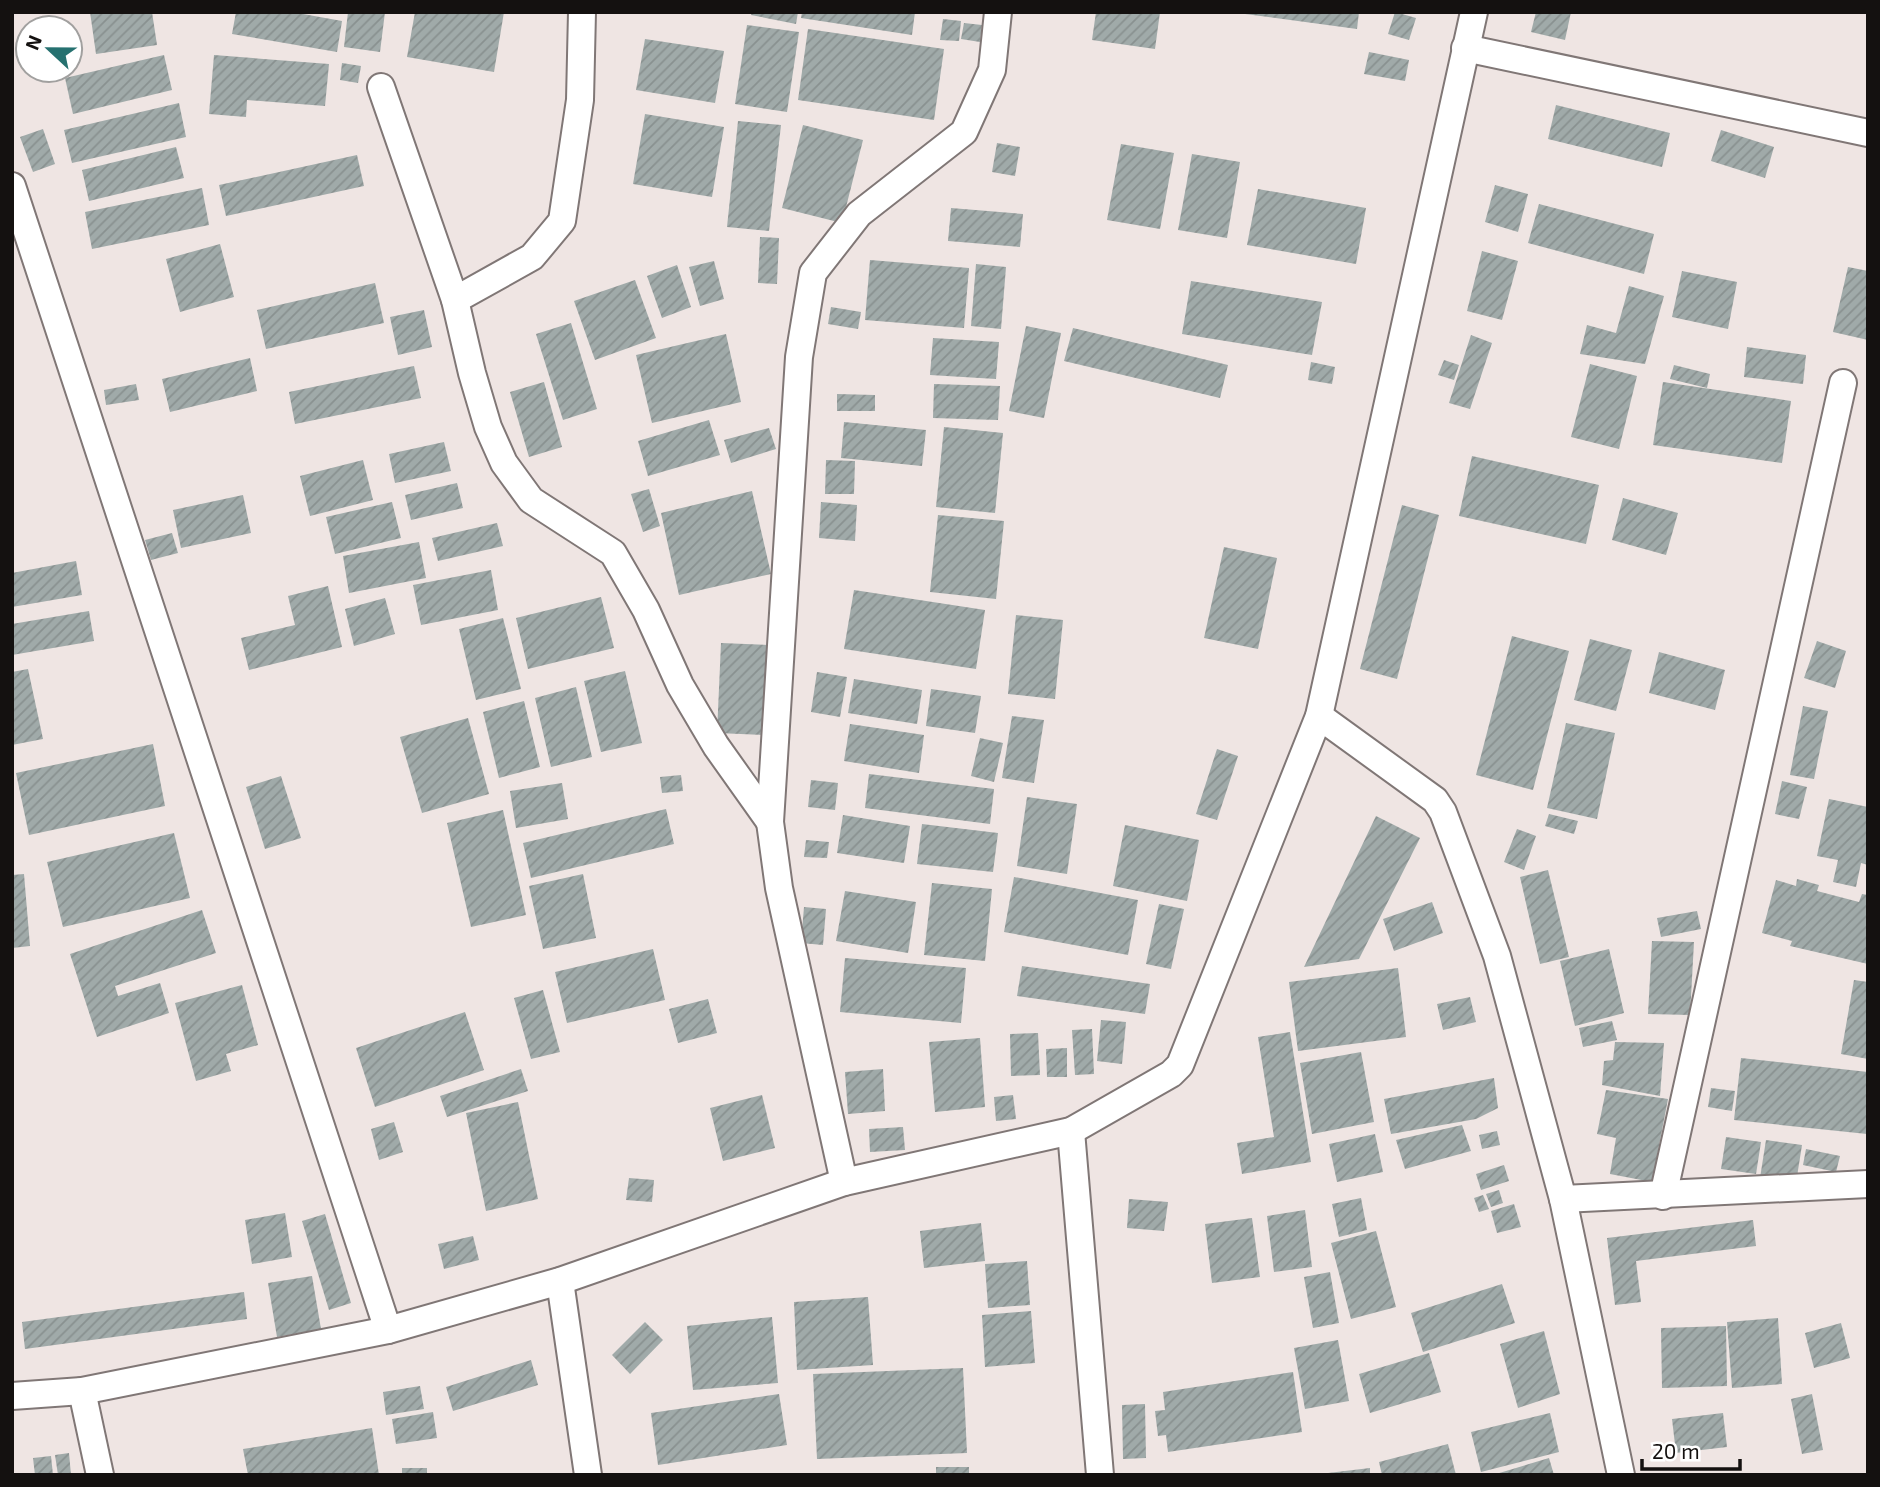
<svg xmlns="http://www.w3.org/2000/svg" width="1880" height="1487" font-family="'Exo 2',sans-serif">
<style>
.building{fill:url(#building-hatch)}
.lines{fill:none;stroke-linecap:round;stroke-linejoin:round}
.street-casing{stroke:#807776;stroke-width:30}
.street{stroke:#fff;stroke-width:26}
</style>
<defs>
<pattern id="building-hatch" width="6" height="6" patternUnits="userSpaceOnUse" patternTransform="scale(1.75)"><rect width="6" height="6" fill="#a0aaa9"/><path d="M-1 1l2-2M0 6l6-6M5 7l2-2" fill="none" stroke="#899190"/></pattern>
</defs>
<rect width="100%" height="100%" fill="#efe5e3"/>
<g class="building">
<polygon points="90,12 152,12 157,45 96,54"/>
<polygon points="236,12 292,12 342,21 337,52 232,34"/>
<polygon points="348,12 385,12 380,52 344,47"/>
<polygon points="415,12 504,12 494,72 407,57"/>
<polygon points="752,12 798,12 796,24 751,15"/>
<polygon points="802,12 915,12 912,35 801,18"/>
<polygon points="1096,12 1160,12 1155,49 1092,40"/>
<polygon points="1230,12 1359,12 1357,29"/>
<polygon points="1395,12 1416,18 1409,40 1388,34"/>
<polygon points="1536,12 1571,12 1565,40 1531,32"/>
<polygon points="943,19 961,21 959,41 940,40"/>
<polygon points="964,23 982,25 980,42 961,39"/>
<polygon points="747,25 799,32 787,112 735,104"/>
<polygon points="808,29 944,49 934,120 798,100"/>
<polygon points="645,39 724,51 715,103 636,90"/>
<polygon points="1369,52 1409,60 1405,81 1364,74"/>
<polygon points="164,55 172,90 73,114 65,78"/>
<polygon points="214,55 329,64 325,106 247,100 246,117 209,114"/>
<polygon points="342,63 361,66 358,83 340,80"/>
<polygon points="179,103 186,137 72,163 64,130"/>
<polygon points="1556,105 1670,133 1662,167 1548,139"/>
<polygon points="645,114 724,127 712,197 633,184"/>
<polygon points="738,121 781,125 769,231 727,227"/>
<polygon points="803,125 863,140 842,223 782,208"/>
<polygon points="43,129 55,164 33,172 20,137"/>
<polygon points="1721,130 1774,147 1765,178 1711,161"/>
<polygon points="997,143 1020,147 1015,176 992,172"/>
<polygon points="1121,144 1174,153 1160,229 1107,220"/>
<polygon points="176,147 184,178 89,201 82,170"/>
<polygon points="1192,154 1240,162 1227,238 1178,230"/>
<polygon points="357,155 364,186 226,216 219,185"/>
<polygon points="1495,185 1528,194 1518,232 1485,222"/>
<polygon points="202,188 209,225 92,249 85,212"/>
<polygon points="1258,189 1366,208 1356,264 1247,245"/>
<polygon points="1539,204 1654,234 1644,274 1528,243"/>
<polygon points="951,208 1023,214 1020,247 948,241"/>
<polygon points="760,237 779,238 777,284 758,283"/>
<polygon points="220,244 234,297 180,312 166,259"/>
<polygon points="1482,251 1518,261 1502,320 1467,311"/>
<polygon points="870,260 969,268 964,328 865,320"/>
<polygon points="714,261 724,299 700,306 689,267"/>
<polygon points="976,264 1006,267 1001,329 971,326"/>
<polygon points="677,265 691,307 662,318 647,276"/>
<polygon points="1848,267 1868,271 1868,340 1833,332"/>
<polygon points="1682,271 1737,282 1728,329 1672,317"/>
<polygon points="635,280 656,338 595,360 574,301"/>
<polygon points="1191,281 1322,302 1312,355 1182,334"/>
<polygon points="375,283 384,323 266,349 257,310"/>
<polygon points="1629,286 1664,296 1645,364 1580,354 1587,325 1616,333"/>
<polygon points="831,307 861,312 858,329 828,324"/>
<polygon points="424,310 432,347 398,355 390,317"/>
<polygon points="571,323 597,409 563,420 536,334"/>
<polygon points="1026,326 1061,333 1044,418 1009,411"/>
<polygon points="1073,328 1228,365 1220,398 1064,361"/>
<polygon points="726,334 741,402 652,423 636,355"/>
<polygon points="1471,335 1492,343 1470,409 1449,403"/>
<polygon points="933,338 999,342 996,379 930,375"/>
<polygon points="1747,347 1806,355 1803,384 1744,377"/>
<polygon points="250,358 257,391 170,412 162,379"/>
<polygon points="1444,360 1459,365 1454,380 1438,375"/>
<polygon points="1311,362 1335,367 1332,384 1308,380"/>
<polygon points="1590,364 1637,376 1619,449 1571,437"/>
<polygon points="1674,365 1710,374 1707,388 1670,379"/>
<polygon points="414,366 421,398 295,424 289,392"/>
<polygon points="544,382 562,447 529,457 510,392"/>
<polygon points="1663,382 1791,401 1782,463 1653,445"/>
<polygon points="136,384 139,400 106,405 104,390"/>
<polygon points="934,384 1000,386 998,420 933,418"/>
<polygon points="837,394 875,395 875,411 837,411"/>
<polygon points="709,420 720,455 648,476 638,441"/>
<polygon points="844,422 926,430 922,466 841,458"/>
<polygon points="944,427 1003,433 995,513 936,507"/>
<polygon points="769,428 776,449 731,463 724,440"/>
<polygon points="444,442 451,471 395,483 389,454"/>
<polygon points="1472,456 1599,485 1586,544 1459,516"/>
<polygon points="363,460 373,500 310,516 300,476"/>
<polygon points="826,460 855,461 854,494 825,494"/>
<polygon points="457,483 463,508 411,520 405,495"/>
<polygon points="649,489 660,526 643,532 631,494"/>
<polygon points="752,491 771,574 679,595 661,513"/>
<polygon points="243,495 251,533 181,548 173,510"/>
<polygon points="1623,498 1678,513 1666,555 1612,540"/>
<polygon points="392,502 401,538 335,554 326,517"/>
<polygon points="821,502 857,505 855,541 819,538"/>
<polygon points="1402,505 1439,515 1397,679 1360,669"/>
<polygon points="938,515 1004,521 996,599 930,592"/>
<polygon points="497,523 503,546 438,561 432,538"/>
<polygon points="172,533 178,553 151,560 145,540"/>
<polygon points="419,542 426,578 349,593 343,556"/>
<polygon points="1224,547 1277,558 1258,649 1204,638"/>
<polygon points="76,561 82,595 12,607 12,573"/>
<polygon points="491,570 498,610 421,625 413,585"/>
<polygon points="328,586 342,647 249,670 241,638 295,625 288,596"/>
<polygon points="854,590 985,610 976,669 844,649"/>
<polygon points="601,597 614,648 528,669 516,618"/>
<polygon points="385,598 395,634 354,646 345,609"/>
<polygon points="89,611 94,641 12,655 12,624"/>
<polygon points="1016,615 1063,620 1055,699 1008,694"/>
<polygon points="503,618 521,689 476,700 459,629"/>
<polygon points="1512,636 1569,651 1533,790 1476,775"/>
<polygon points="1590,639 1632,650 1616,711 1574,700"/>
<polygon points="1817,641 1846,651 1835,688 1804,678"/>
<polygon points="721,643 771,645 767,735 717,733"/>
<polygon points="1659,652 1725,670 1715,710 1649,693"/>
<polygon points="28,669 43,739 12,745 12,672"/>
<polygon points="625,671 642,743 601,752 584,681"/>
<polygon points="817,672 847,677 840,717 811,712"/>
<polygon points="854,679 922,690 917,724 848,713"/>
<polygon points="576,687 592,757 551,767 535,698"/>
<polygon points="931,689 981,696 975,733 926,726"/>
<polygon points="524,701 540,767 499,778 483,712"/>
<polygon points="1803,706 1828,711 1814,779 1790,775"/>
<polygon points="1012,716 1044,720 1034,783 1002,778"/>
<polygon points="468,718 489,794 422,813 400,737"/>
<polygon points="1566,723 1615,733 1597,819 1547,808"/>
<polygon points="850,724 924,735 919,773 844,761"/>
<polygon points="980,738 1003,743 994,782 971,776"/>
<polygon points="153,744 165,806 29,835 16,773"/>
<polygon points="1217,749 1238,756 1217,820 1196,814"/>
<polygon points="869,774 994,789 990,824 865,808"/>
<polygon points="681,775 683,791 662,793 660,777"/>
<polygon points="281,776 301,838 265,849 246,787"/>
<polygon points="811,780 838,783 835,810 808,807"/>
<polygon points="1782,781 1807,787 1799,819 1775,814"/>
<polygon points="562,783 568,819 516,828 510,791"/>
<polygon points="1027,797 1077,804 1067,874 1017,866"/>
<polygon points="1829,799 1868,807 1868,865 1861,863 1856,887 1833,882 1838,860 1817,856"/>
<polygon points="666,809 674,844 531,878 523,843"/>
<polygon points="503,810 526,915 471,927 447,823"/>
<polygon points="1549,814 1578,821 1574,834 1545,826"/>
<polygon points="843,815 910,826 904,863 837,853"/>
<polygon points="1376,816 1420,838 1359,959 1304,967"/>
<polygon points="922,824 998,833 993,872 917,864"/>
<polygon points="1125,825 1199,840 1187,901 1113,886"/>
<polygon points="1517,829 1536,836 1524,870 1504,862"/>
<polygon points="174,833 190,898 63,927 47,862"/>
<polygon points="806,840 829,842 827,858 804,857"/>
<polygon points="1548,870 1569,957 1540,964 1520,877"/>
<polygon points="24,874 30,946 12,948 12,875"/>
<polygon points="583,874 596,938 543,949 529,886"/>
<polygon points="1014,877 1138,900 1128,955 1004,932"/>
<polygon points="1797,879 1819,885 1817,891 1859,902 1862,894 1868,895 1868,964 1790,946 1792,941 1762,933 1776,880 1796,886"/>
<polygon points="932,883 992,889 985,961 924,955"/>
<polygon points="845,891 916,902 908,953 836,941"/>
<polygon points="1432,902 1443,933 1394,951 1383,919"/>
<polygon points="1159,904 1184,909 1171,969 1146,964"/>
<polygon points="804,907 826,909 823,945 801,943"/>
<polygon points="202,910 216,953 115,986 118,996 160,983 169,1013 97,1037 70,954"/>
<polygon points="1697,911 1701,929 1661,937 1657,918"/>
<polygon points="1652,941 1694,942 1690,1015 1648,1014"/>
<polygon points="653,949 665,1000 567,1023 555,972"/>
<polygon points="1609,949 1624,1013 1575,1026 1560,961"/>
<polygon points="845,958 966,968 961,1023 840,1012"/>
<polygon points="1022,966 1150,984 1145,1014 1017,996"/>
<polygon points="1398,968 1406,1037 1298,1051 1289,982"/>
<polygon points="1854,980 1868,982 1868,1059 1841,1054"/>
<polygon points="242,985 258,1045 226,1054 231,1071 196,1081 175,1003"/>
<polygon points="543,990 560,1052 531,1059 514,998"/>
<polygon points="1470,997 1476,1022 1443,1030 1437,1004"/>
<polygon points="708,999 717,1033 678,1043 669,1009"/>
<polygon points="465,1012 484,1070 375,1107 356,1048"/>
<polygon points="1101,1020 1126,1022 1122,1064 1097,1061"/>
<polygon points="1612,1021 1617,1040 1583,1047 1579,1028"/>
<polygon points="1092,1029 1094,1074 1075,1075 1072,1030"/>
<polygon points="1290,1032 1311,1162 1242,1174 1237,1143 1274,1137 1258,1037"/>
<polygon points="1038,1033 1040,1075 1011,1076 1010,1034"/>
<polygon points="980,1038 985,1107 935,1112 929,1042"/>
<polygon points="1615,1042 1664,1043 1660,1096 1602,1085 1604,1061 1613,1060"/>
<polygon points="1067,1048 1067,1077 1047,1077 1046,1049"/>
<polygon points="1361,1052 1374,1122 1312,1134 1300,1063"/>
<polygon points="1741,1058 1868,1072 1867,1134 1734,1120"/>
<polygon points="521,1069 528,1091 447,1117 440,1096"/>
<polygon points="883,1069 885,1111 848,1114 845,1072"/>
<polygon points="1494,1078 1498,1108 1476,1119 1391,1134 1384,1099"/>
<polygon points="1711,1088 1735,1091 1732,1111 1708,1107"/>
<polygon points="1606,1090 1668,1099 1652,1182 1610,1174 1616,1138 1597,1134"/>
<polygon points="762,1095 775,1148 723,1161 710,1108"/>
<polygon points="1013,1095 1016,1119 996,1121 994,1097"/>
<polygon points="518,1102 538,1199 486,1211 466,1113"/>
<polygon points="394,1122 403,1152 379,1160 371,1129"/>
<polygon points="1462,1125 1471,1151 1405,1169 1396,1140"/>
<polygon points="903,1127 905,1150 870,1152 869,1129"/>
<polygon points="1497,1131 1500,1145 1482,1149 1479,1135"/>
<polygon points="1375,1134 1383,1172 1337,1182 1329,1144"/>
<polygon points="1726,1137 1761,1142 1756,1174 1721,1169"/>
<polygon points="1766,1140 1802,1145 1796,1183 1760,1178"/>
<polygon points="1806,1149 1840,1156 1836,1172 1803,1165"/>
<polygon points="1504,1165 1509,1181 1481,1190 1476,1174"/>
<polygon points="629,1178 654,1180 652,1202 626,1200"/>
<polygon points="1499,1190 1503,1203 1491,1207 1486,1194"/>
<polygon points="1483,1195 1489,1209 1479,1212 1474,1198"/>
<polygon points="1361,1198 1367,1230 1339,1237 1332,1204"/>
<polygon points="1129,1199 1168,1202 1164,1231 1127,1228"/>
<polygon points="1514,1204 1521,1227 1497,1233 1491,1211"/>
<polygon points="1305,1210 1312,1267 1274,1272 1267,1216"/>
<polygon points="285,1213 292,1257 252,1264 245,1220"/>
<polygon points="325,1214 351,1303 329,1310 302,1221"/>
<polygon points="1252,1218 1260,1277 1212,1283 1205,1224"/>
<polygon points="1753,1220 1756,1246 1636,1261 1641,1302 1615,1305 1607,1238"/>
<polygon points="981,1223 985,1261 924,1268 920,1231"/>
<polygon points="1376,1231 1396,1307 1351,1319 1331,1243"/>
<polygon points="473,1236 479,1260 444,1269 438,1244"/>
<polygon points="1027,1261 1030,1305 988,1308 985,1264"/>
<polygon points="1330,1272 1339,1323 1313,1328 1304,1277"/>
<polygon points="312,1276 321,1329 277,1337 268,1283"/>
<polygon points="1502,1284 1515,1323 1423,1352 1411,1313"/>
<polygon points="244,1292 247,1319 25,1349 22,1322"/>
<polygon points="868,1297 873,1365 797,1370 794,1302"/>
<polygon points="1031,1311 1035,1363 985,1367 982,1315"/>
<polygon points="772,1317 778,1383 693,1390 687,1326"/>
<polygon points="1778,1318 1782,1384 1732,1388 1727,1322"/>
<polygon points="645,1322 663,1340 630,1374 612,1355"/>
<polygon points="1841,1323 1850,1358 1814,1368 1805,1333"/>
<polygon points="1726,1326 1727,1386 1662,1388 1661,1328"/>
<polygon points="1544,1331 1560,1394 1518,1408 1500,1344"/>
<polygon points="1338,1340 1349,1401 1305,1409 1294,1348"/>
<polygon points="1429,1353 1441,1392 1370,1413 1359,1374"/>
<polygon points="531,1360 538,1385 453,1411 446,1387"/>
<polygon points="963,1368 967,1453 817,1459 813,1374"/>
<polygon points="1293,1372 1302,1432 1168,1452 1166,1435 1158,1436 1155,1411 1165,1410 1163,1392"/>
<polygon points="420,1386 424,1409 386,1415 383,1392"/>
<polygon points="779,1394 787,1445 658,1465 651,1413"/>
<polygon points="1812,1394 1823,1450 1802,1454 1791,1399"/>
<polygon points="1145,1404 1146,1458 1123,1459 1122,1405"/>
<polygon points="433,1412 437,1438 396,1444 392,1419"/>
<polygon points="1550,1413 1559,1452 1481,1472 1471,1432"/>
<polygon points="1723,1413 1727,1447 1676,1453 1672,1419"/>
<polygon points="372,1428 379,1475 248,1475 243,1449"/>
<polygon points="1448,1444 1456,1475 1382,1475 1379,1462"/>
<polygon points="69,1453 71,1475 58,1475 55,1455"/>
<polygon points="51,1456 53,1475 35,1475 33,1458"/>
<polygon points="1549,1458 1554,1475 1496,1475 1496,1474"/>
<rect x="936" y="1467" width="33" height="8"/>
<rect x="402" y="1468" width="25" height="7"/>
<polygon points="1370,1468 1370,1475 1328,1475 1328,1473"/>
</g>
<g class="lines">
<defs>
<g id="street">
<polyline points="1465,48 1868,133"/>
<polyline points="381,87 455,300 472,373 488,427 504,463 531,500 613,553 646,610 680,685 716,746 770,822"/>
<polyline points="12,186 388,1330"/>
<polyline points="455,300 532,257 562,221 580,100 582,12"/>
<polyline points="1319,716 1435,800 1443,812 1497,956 1563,1199 1621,1475"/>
<polyline points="1071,1131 1100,1475"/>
<polyline points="844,1182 779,888 770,822 799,357 813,273 859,214 964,132 992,70 998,12"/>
<polyline points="1663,1196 1843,383"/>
<polyline points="1563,1199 1868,1184"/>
<polyline points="560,1281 588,1475"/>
<polyline points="82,1391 100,1475"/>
<polyline points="12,1396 82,1391 388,1330 560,1281 844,1182 1071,1131 1171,1074 1180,1065 1319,716 1474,12"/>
</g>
</defs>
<use href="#street" class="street-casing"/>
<use href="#street" class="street"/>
</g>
<rect width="1880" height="1487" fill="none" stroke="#141110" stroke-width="28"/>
<g transform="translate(49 49) rotate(292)"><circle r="33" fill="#ffffff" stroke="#a1a09f" stroke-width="2"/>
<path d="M0-5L12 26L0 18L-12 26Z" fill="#267170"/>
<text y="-10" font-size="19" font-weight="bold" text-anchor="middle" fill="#141110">N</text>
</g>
<path d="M1642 1459v10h98v-10" fill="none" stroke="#141110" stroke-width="3.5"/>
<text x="1652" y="1459" font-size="21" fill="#141110" stroke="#ffffff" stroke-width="5" paint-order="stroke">20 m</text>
</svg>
